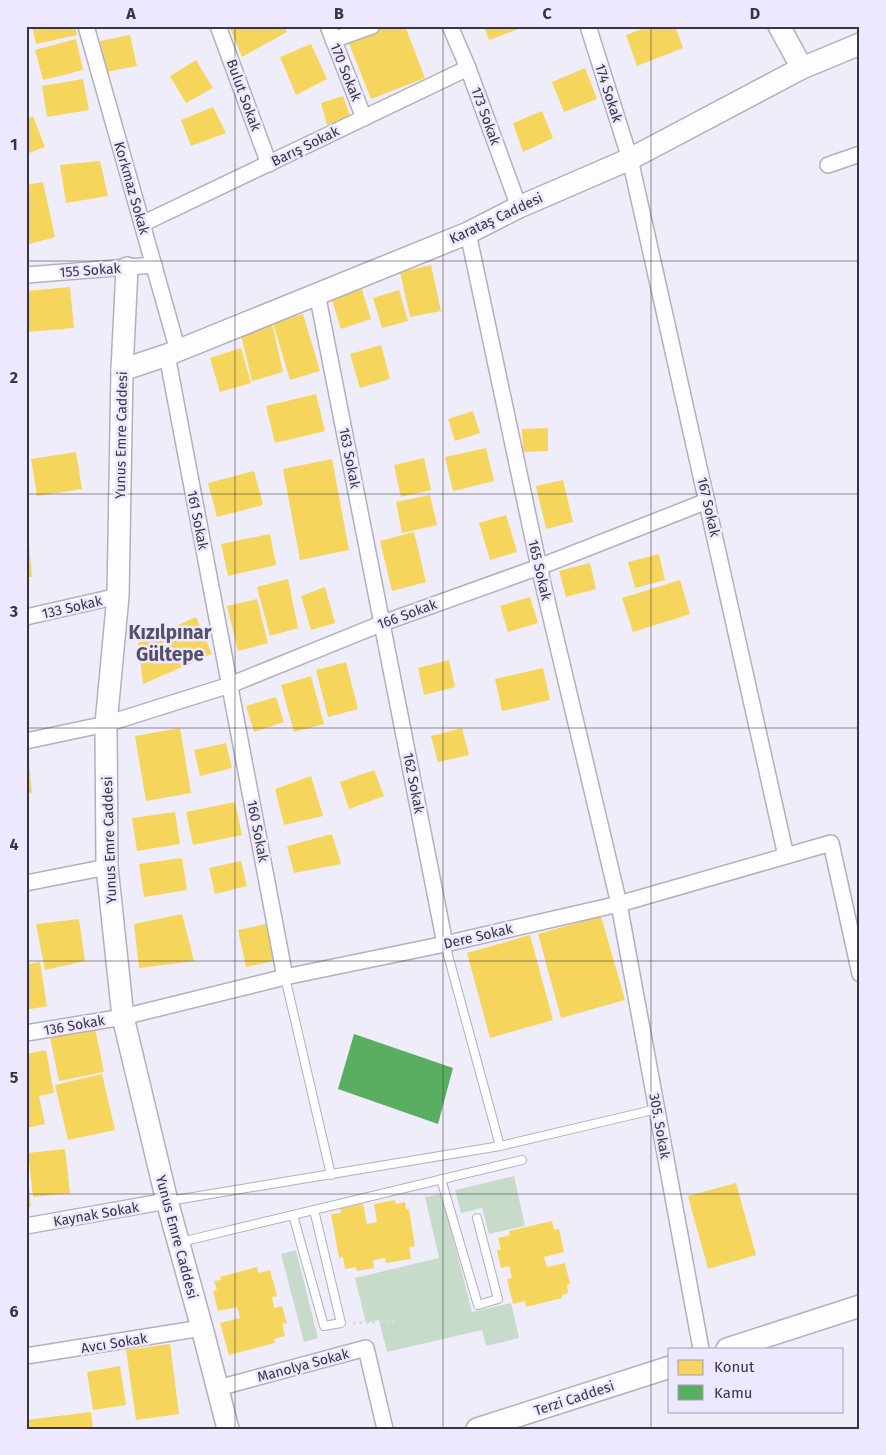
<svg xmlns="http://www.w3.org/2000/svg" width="886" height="1455" font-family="'Fira Sans',sans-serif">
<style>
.green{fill:#c7dbca}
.homes{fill:#f6d55c}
.public{fill:#5aae61}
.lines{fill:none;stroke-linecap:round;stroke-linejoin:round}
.lane-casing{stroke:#b2b0ba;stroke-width:10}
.street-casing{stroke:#b2b0ba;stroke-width:18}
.secondary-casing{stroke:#b2b0ba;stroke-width:24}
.path{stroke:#dcdbe0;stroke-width:3;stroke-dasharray:2.5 4;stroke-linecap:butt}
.lane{stroke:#fdfcfe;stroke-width:8}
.street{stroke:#fdfcfe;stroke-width:15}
.secondary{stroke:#fdfcfe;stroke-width:21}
.grid{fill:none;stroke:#37353e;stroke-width:1;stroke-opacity:0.55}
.labels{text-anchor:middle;stroke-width:5;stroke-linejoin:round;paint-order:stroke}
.street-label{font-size:14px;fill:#37353e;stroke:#ede8ff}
.district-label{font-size:19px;font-weight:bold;fill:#555164;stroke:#ede8ff}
.neatline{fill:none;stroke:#37353e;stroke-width:2}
.grid-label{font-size:16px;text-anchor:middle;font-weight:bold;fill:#37353e}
</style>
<rect width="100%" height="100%" fill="#f0edfa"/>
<g class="green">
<polygon points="514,1176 525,1226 489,1234 482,1208 461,1213 455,1190"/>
<polygon points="442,1194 472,1312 511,1303 519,1338 486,1346 482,1330 387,1352 379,1320 366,1323 355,1278 439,1258 425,1197"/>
<polygon points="296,1250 318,1338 304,1342 281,1254"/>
</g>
<g class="homes">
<polygon points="32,26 75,26 77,35 36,44"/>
<polygon points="229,26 284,26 287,32 242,57"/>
<polygon points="385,26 405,26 425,78 371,99 348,41"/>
<polygon points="484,26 517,26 519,29 489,40"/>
<polygon points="650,26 675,26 683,48 637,66 626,35"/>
<polygon points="130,35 137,66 106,72 100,41"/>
<polygon points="76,39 83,70 43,80 35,50"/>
<polygon points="311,44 327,79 296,95 280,57"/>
<polygon points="196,60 213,88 186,103 170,76"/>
<polygon points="585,68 597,99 564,112 552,82"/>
<polygon points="83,79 89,110 47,117 42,86"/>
<polygon points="343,96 350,116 327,125 321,103"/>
<polygon points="213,107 226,133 191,146 181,120"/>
<polygon points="542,111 553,138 523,152 513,123"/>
<polygon points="33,116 45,147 29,153 26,146 26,119"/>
<polygon points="100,161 108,196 66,203 60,165"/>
<polygon points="43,182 55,237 26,245 26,185"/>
<polygon points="431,265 441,311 410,317 400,272"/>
<polygon points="361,286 371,319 341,329 330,294"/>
<polygon points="70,287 74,328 26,332 26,291"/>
<polygon points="399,290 408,321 382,328 373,298"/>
<polygon points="303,314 320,371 290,380 273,323"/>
<polygon points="272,323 283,372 252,381 241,335"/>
<polygon points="381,345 390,379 360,388 350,354"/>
<polygon points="241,348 251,383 220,392 210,358"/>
<polygon points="316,394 325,431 275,443 266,406"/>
<polygon points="473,411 480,433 455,441 448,419"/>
<polygon points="548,428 548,451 523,452 522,429"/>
<polygon points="486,448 494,481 453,491 445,457"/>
<polygon points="76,452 82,489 37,496 31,459"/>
<polygon points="424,458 431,490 401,497 394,465"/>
<polygon points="332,459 349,550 300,560 283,469"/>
<polygon points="254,471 263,505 217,517 208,483"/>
<polygon points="563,480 573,522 546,529 536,486"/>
<polygon points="430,495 437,525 402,533 396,502"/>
<polygon points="506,515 517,552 490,560 479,523"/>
<polygon points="414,532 426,582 392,591 380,541"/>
<polygon points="26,533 28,533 32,577 26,577"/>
<polygon points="270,534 276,565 228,576 221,544"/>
<polygon points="659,554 665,580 635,588 628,562"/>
<polygon points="590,563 596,589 566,597 559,571"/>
<polygon points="288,579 298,628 270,636 257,587"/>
<polygon points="680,580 690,614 633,632 622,598"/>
<polygon points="325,587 335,623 311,630 301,596"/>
<polygon points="530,597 538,623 508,632 500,606"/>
<polygon points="257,599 268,643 238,651 227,606"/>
<polygon points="196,617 212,654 143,684 138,643"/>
<polygon points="449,660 455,687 424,695 418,668"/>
<polygon points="346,662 358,709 328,717 316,670"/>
<polygon points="543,668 550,700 502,711 495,679"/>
<polygon points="311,676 324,724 294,732 281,685"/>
<polygon points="276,697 284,722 254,732 246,706"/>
<polygon points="180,728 191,793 146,801 135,736"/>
<polygon points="462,728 469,755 438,762 431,736"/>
<polygon points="226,743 232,768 200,776 194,750"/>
<polygon points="28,752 32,793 26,794 26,753"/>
<polygon points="374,770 384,796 349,809 340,782"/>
<polygon points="311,776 323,816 284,825 275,789"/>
<polygon points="235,802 242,835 193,845 186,812"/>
<polygon points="175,812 180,844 137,851 132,818"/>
<polygon points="332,834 341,864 294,873 287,846"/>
<polygon points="182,858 187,890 144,897 139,864"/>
<polygon points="241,861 247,886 215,894 209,868"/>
<polygon points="182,914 194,961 139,968 134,924"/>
<polygon points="601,916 625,1000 561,1018 538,934"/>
<polygon points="79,919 85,961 45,970 36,924"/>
<polygon points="266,924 274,961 246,967 238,930"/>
<polygon points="530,935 553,1020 490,1038 467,953"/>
<polygon points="40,962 47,1006 26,1010 26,964"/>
<polygon points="95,1028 104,1072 59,1081 50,1037"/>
<polygon points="46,1050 54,1093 39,1096 45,1124 26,1128 26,1054"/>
<polygon points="102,1074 115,1130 68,1140 55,1085"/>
<polygon points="65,1149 70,1193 33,1197 28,1153"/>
<polygon points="26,1177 28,1177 31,1207 26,1207"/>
<polygon points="736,1183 756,1255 708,1269 688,1196"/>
<polygon points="395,1200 396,1204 405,1202 406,1209 409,1209 415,1246 409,1247 411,1259 386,1263 385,1258 373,1260 374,1268 357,1271 356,1267 345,1269 343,1257 339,1258 331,1214 341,1213 340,1208 363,1204 367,1224 377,1222 374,1204"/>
<polygon points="552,1221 554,1230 559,1229 564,1252 544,1257 547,1267 565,1263 570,1284 567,1285 568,1293 562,1295 562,1298 526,1307 525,1301 513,1304 507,1279 512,1278 509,1266 501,1268 497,1250 501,1250 498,1238 510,1235 509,1231"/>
<polygon points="257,1267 258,1273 270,1270 277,1296 272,1297 274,1308 282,1306 287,1324 282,1323 285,1336 274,1339 275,1343 229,1355 220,1323 240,1318 237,1307 218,1311 213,1291 217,1290 214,1281 221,1280 220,1277"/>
<polygon points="170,1344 179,1414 136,1420 126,1350"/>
<polygon points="120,1366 126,1405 93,1410 87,1372"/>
<polygon points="91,1412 93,1429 27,1429 26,1420"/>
</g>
<polygon class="public" points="354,1034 453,1068 438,1124 338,1089"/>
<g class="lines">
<defs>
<g id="lane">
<polyline points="445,944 500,1146"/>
<polyline points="285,977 331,1175"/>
<polyline points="441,1179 478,1305 498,1299 477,1218"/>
<polyline points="169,1201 500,1146 657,1109"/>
<polyline points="293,1215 324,1326 341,1323 314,1210"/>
<polyline points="181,1242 522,1160"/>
</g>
<g id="street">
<polyline points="86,26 178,351"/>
<polyline points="218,26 269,164"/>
<polyline points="328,26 364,118"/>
<polyline points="450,26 468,68 519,207"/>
<polyline points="588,26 630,159 786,856"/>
<polyline points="333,40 372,26"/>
<polyline points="828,165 860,154"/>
<polyline points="142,224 468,68"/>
<polyline points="468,233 539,567 619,904 701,1349"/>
<polyline points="26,275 154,265"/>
<polyline points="317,293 445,944"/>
<polyline points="167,355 285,977"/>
<polyline points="26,617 118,596"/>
<polyline points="26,741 106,724 230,685 383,623 539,567 707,501"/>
<polyline points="26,883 107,867"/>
<polyline points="26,1033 123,1017 285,977 445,944 619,904 831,843 860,974"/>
<polyline points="26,1226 167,1201"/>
<polyline points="26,1356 202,1328"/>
<polyline points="218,1388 366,1348 385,1429"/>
</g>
<g id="secondary">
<polyline points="779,26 802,68"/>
<polyline points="127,268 122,370 118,596 106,724 107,867 123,1017 167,1201 202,1328 228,1429"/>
<polyline points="122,370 167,355 468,233 519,207 630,159 802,68 860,44"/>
<polyline points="727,1349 860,1306"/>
<polyline points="477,1429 670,1367"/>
</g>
</defs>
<use href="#lane" class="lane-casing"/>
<use href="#street" class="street-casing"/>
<use href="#secondary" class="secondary-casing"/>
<polyline class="path" points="353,1323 397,1322"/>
<use href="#lane" class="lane"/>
<use href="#street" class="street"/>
<use href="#secondary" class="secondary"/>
</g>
<path class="grid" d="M 235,26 L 235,1429M 443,26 L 443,1429M 651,26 L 651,1429M 26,261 L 860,261M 26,494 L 860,494M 26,728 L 860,728M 26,961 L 860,961M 26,1194 L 860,1194"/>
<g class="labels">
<g class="street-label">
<text transform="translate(346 72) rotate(68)" y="5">170 Sokak</text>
<text transform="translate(609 93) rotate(72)" y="5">174 Sokak</text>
<text transform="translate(244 95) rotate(70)" y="5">Bulut Sokak</text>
<text transform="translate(486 116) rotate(70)" y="5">173 Sokak</text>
<text transform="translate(305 146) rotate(-26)" y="5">Barış Sokak</text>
<text transform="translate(132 188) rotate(74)" y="5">Korkmaz Sokak</text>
<text transform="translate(496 218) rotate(-25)" y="5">Karataş Caddesi</text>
<text transform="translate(90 270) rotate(-4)" y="5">155 Sokak</text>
<text transform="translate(121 435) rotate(-89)" y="5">Yunus Emre Caddesi</text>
<text transform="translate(350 458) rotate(79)" y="5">163 Sokak</text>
<text transform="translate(709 507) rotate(77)" y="5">167 Sokak</text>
<text transform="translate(198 520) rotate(79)" y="5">161 Sokak</text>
<text transform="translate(540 570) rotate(77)" y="5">165 Sokak</text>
<text transform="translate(72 607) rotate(-13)" y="5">133 Sokak</text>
<text transform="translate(407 614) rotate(-20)" y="5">166 Sokak</text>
<text transform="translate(414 783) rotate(79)" y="5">162 Sokak</text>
<text transform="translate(258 831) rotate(79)" y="5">160 Sokak</text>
<text transform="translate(109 840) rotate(-92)" y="5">Yunus Emre Caddesi</text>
<text transform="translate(478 936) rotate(-13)" y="5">Dere Sokak</text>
<text transform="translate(74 1025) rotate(-10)" y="5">136 Sokak</text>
<text transform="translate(660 1126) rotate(80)" y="5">305. Sokak</text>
<text transform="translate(96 1214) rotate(-10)" y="5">Kaynak Sokak</text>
<text transform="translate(177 1237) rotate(75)" y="5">Yunus Emre Caddesi</text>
<text transform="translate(114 1343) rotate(-9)" y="5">Avcı Sokak</text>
<text transform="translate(303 1365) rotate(-15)" y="5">Manolya Sokak</text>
<text transform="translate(574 1398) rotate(-18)" y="5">Terzi Caddesi</text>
</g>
<g class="district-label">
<text x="170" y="639">Kızılpınar<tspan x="170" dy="22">Gültepe</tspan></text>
</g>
</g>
<rect width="886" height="1455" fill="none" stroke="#ede8ff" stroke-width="55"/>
<rect x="668" y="1348" width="175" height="65" fill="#ede8ff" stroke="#a4a0b2"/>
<rect x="678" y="1360" width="25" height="15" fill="#f6d55c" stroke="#a4a0b2"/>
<text x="714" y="1372" font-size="15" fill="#37353e">Konut</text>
<rect x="678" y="1385" width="25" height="15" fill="#5aae61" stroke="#a4a0b2"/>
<text x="714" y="1398" font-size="15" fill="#37353e">Kamu</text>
<rect x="28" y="28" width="830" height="1400" class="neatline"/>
<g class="grid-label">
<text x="131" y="19">A</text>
<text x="339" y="19">B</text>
<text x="547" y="19">C</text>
<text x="755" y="19">D</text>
<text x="14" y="150">1</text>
<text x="14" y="383">2</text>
<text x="14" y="617">3</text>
<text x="14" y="850">4</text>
<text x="14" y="1083">5</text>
<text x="14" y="1317">6</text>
</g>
</svg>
